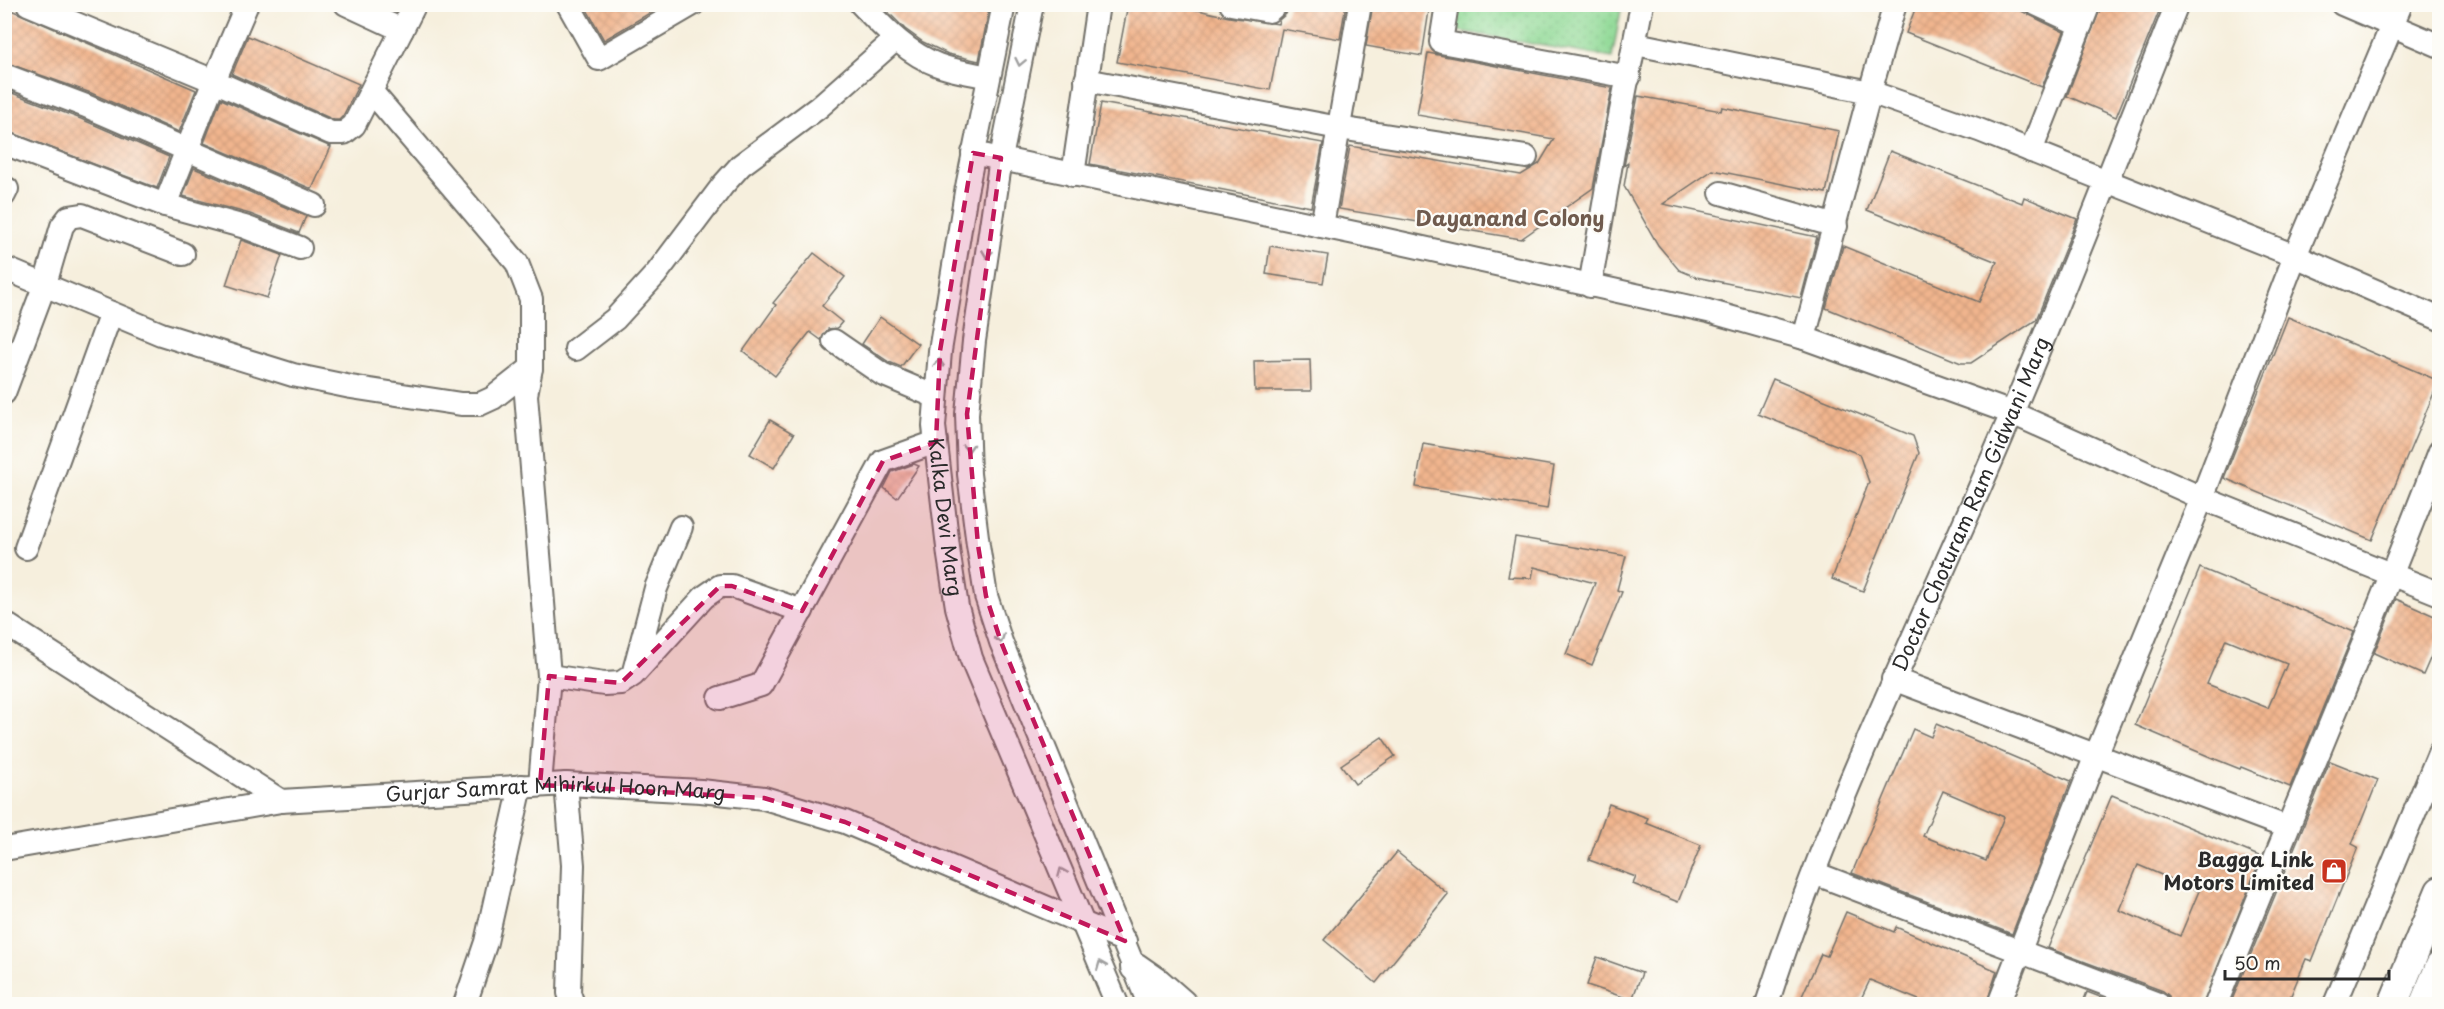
<svg xmlns="http://www.w3.org/2000/svg" width="2444" height="1009" font-family="'Playpen Sans',sans-serif">
<style>
.park{fill:url(#park-dots);stroke:#5d8260;stroke-width:1.5}
.building{fill:url(#building-cross-hatch);fill-rule:evenodd}
.lines{fill:none;stroke-linecap:round;stroke-linejoin:round}
.minor-casing{stroke:#727069;stroke-width:26}
.major-casing{stroke:#727069;stroke-width:32}
.minor{stroke:#fff;stroke-width:22}
.major{stroke:#fff;stroke-width:28}
.oneway{stroke:#a0a0a0}
.marked{fill:#c2185b;fill-opacity:0.2;stroke:#c2185b;stroke-width:4.5;stroke-dasharray:12 8;stroke-linejoin:round}
.labels{text-anchor:middle;stroke-width:4.5;stroke-linejoin:round;paint-order:stroke}
.street-label{font-size:20px;fill:#2b2b2b;stroke:#fdfcf7}
.poi-label{font-size:20px;font-weight:bold;fill:#2b2b2b;stroke:#fdfcf7;text-anchor:end}
.neighbourhood-label{font-size:21px;font-weight:bold;fill:#705b4e;stroke:#fdfcf7}
</style>
<defs>
<pattern id="park-dots" width="8" height="8" patternUnits="userSpaceOnUse" patternTransform="scale(1.5)"><rect width="8" height="8" fill="#8fd995"/><path d="M2 2h.1M6 6h.1" fill="none" stroke="#7cba81" stroke-width="1.8" stroke-linecap="round"/></pattern>
<pattern id="building-cross-hatch" width="8" height="8" patternUnits="userSpaceOnUse" patternTransform="scale(1.5)"><rect width="8" height="8" fill="#f1b58e"/><path d="M0 0l8 8M0 8l8-8" fill="none" stroke="#cf9c7b"/></pattern>
</defs>
<rect width="100%" height="100%" fill="#fdfcf7"/>
<filter id="ink" filterUnits="userSpaceOnUse"><feTurbulence type="fractalNoise" baseFrequency=".0167" numOctaves="2"/><feDisplacementMap in="SourceGraphic" scale="12" xChannelSelector="R" yChannelSelector="G"/><feConvolveMatrix kernelMatrix="1 2 1 2 8 2 1 2 1" color-interpolation-filters="sRGB"/></filter>
<filter id="wash" filterUnits="userSpaceOnUse"><feTurbulence type="fractalNoise" baseFrequency=".008" numOctaves="4" result="noise"/><feDisplacementMap in="SourceGraphic" scale="24" xChannelSelector="R" yChannelSelector="G"/><feGaussianBlur stdDeviation="1.35" result="paint"/><feColorMatrix in="noise" values="0 0 0 0 0 0 0 0 0 0 0 0 0 0 0 0 0 1.4 0 .05"/><feComposite in="paint" operator="in"/></filter>
<g filter="url(#wash)">
<rect width="100%" height="100%" fill="#f6efdd"/>
<polygon class="park" points="1459,5 1622,5 1612,58 1454,30"/>
<g id="blocks">
<g class="building">
<polygon points="584,4 665,4 604,40"/>
<polygon points="880,4 990,4 979,61 948,54 923,42 905,29"/>
<polygon points="1128,4 1171,4 1229,17 1278,24 1279,20 1286,14 1290,4 1346,4 1340,39 1282,29 1270,90 1117,62"/>
<polygon points="1373,4 1430,4 1422,56 1366,46"/>
<polygon points="1917,4 2007,4 2064,32 2042,87 1906,33"/>
<polygon points="2102,4 2162,4 2116,117 2067,96"/>
<polygon points="4,7 196,90 179,132 91,93 4,62"/>
<polygon points="248,36 359,84 343,116 339,120 334,120 232,74"/>
<polygon points="1428,53 1612,88 1593,188 1521,239 1339,209 1350,146 1521,175 1539,164 1554,139 1417,115"/>
<polygon points="4,90 81,119 169,157 157,188 4,130"/>
<polygon points="1638,96 1721,111 1722,107 1839,131 1826,193 1713,170 1663,204 1817,237 1801,298 1696,277 1679,270 1658,245 1624,186 1628,163 1624,166"/>
<polygon points="221,99 331,147 312,189 204,143"/>
<polygon points="1101,103 1323,143 1311,207 1090,164"/>
<polygon points="1890,151 2022,203 2024,197 2077,219 2036,320 1971,363 1961,363 1826,308 1843,246 1979,302 1997,262 1867,210"/>
<polygon points="194,168 306,216 299,233 250,214 183,196"/>
<polygon points="241,240 282,255 267,298 226,285"/>
<polygon points="1270,246 1328,255 1323,283 1266,274"/>
<polygon points="814,253 845,277 822,306 842,322 837,328 828,329 821,340 810,332 775,376 743,351 776,305 773,303"/>
<polygon points="880,317 918,344 901,367 889,362 862,344"/>
<polygon points="2288,317 2439,381 2372,540 2224,478"/>
<polygon points="1310,360 1311,391 1255,391 1254,361"/>
<polygon points="1773,379 1913,436 1919,453 1863,591 1832,579 1869,482 1859,454 1758,414"/>
<polygon points="770,420 794,434 774,468 750,454"/>
<polygon points="1423,444 1554,466 1547,509 1416,487"/>
<polygon points="914,464 919,466 897,498 884,488 892,472"/>
<polygon points="1515,537 1626,556 1617,590 1622,592 1592,665 1566,654 1595,583 1534,567 1532,578 1508,577"/>
<path d="M 2200,568 L 2354,632 L 2290,787 L 2241,767 L 2240,769 L 2215,759 L 2135,725 ZM 2226,639 L 2287,664 L 2268,708 L 2207,684 Z"/>
<polygon points="2396,599 2439,618 2439,638 2423,675 2374,653"/>
<path d="M 1936,724 L 2071,781 L 2012,934 L 1852,873 L 1913,729 L 1931,737 ZM 1943,791 L 2004,817 L 1986,861 L 1923,836 Z"/>
<polygon points="1382,737 1395,756 1355,784 1341,765"/>
<polygon points="2330,761 2378,780 2352,844 2358,847 2312,961 2306,959 2287,1005 2230,1005"/>
<path d="M 2112,795 L 2261,857 L 2203,1005 L 2171,1005 L 2169,996 L 2163,991 L 2048,948 ZM 2138,865 L 2199,891 L 2180,936 L 2119,910 Z"/>
<polygon points="1609,804 1648,818 1646,823 1701,845 1678,902 1633,884 1636,877 1589,860"/>
<polygon points="1397,852 1448,894 1376,983 1324,940"/>
<polygon points="1846,912 1894,932 1896,927 1997,971 1986,1005 1931,1005 1870,980 1858,1005 1798,1005 1821,954 1827,956"/>
<polygon points="1597,957 1642,973 1632,1000 1587,985"/>
<polygon points="2087,992 2121,1005 2082,1005"/>
</g>
</g>
</g>
<g filter="url(#ink)">
<use href="#blocks" fill-opacity="0" stroke="#727069" stroke-width="1.5"/>
<g class="lines">
<defs>
<g id="minor">
<polyline points="28,4 214,81 331,133 344,133 354,125 415,4"/>
<polyline points="346,4 402,30"/>
<polyline points="568,4 599,59 693,4"/>
<path d="M 861,4 C 884,28 906,53 938,65 C 953,71 972,73 988,77"/>
<path id="s1" d="M 1004,4 L 966,192 L 940,351 L 934,426 L 949,556 L 957,607 L 971,658 L 1117,1004"/>
<polyline points="1032,4 1001,158 974,341 967,414 969,474 978,545 986,596 1001,642 1149,1004"/>
<polyline points="1231,4 1269,11 1277,4"/>
<polyline points="1447,4 1441,42 1629,77"/>
<polyline points="2036,4 2081,25"/>
<polyline points="2342,4 2440,46"/>
<polyline points="1636,44 1870,92 1979,130 2295,256 2440,319"/>
<polyline points="4,75 86,106 314,205"/>
<polyline points="1086,80 1339,128 1526,157"/>
<polyline points="372,92 517,263 531,299 531,368 526,395 549,676 540,785"/>
<polyline points="4,143 165,205 245,227 300,248"/>
<polyline points="2031,151 2089,4"/>
<polyline points="973,153 1369,236 1708,311 1804,338 2012,413 2202,498 2440,594"/>
<polyline points="1073,175 1098,4"/>
<polyline points="1721,193 1836,226"/>
<polyline points="4,195 7,189"/>
<polyline points="165,205 214,81 247,4"/>
<polyline points="1322,226 1360,4"/>
<polyline points="4,268 161,334 293,375 351,387 461,404 480,404 493,398 531,368"/>
<polyline points="1590,286 1613,152 1642,4"/>
<polyline points="1804,338 1870,92 1895,4"/>
<polyline points="834,341 882,374 936,397"/>
<polyline points="576,349 615,319 656,274 723,185 741,165 819,107 896,39"/>
<polyline points="4,393 45,284 62,226 69,217 82,215 183,254"/>
<polyline points="26,548 111,313"/>
<polyline points="4,623 281,801"/>
<polyline points="634,671 656,588 681,527"/>
<polyline points="549,676 604,684 621,683 633,675 704,597 720,586 732,586 802,611"/>
<polyline points="1893,679 2286,827"/>
<polyline points="720,698 761,685 883,461 936,442"/>
<polyline points="566,784 573,865 569,993 573,1004"/>
<path id="s2" d="M 4,849 L 281,801 L 566,784 L 701,791 L 764,798 L 845,822 L 1125,941"/>
<polyline points="1814,873 2158,1004"/>
<polyline points="465,1004 486,942 521,786"/>
<path id="s3" d="M 1767,1004 C 1832,801 1929,609 2012,413 C 2070,278 2122,141 2177,4"/>
<polyline points="1999,1004 2096,755 2202,498 2295,256 2401,4"/>
<path d="M 2216,1004 C 2289,820 2369,637 2440,451"/>
<polyline points="2335,1004 2440,751"/>
</g>
<g id="major">
<polyline points="1135,967 1158,983 1182,1004"/>
<polyline points="2393,1004 2440,891"/>
<polyline points="2424,1004 2440,966"/>
</g>
</defs>
<use href="#minor" class="minor-casing"/>
<use href="#major" class="major-casing"/>
<use href="#minor" class="minor"/>
<use href="#major" class="major"/>
</g>
<defs><path id="oneway-chevron" d="M-2-3.5L2.5 0L-2 3.5" fill="none" stroke-width="1.6" stroke-linecap="round" stroke-linejoin="round" transform="scale(1.5)"/></defs>
<g class="oneway">
<use href="#oneway-chevron" transform="translate(1020 62) rotate(102)"/>
<use href="#oneway-chevron" transform="translate(987 254) rotate(98)"/>
<use href="#oneway-chevron" transform="translate(939 363) rotate(-85)"/>
<use href="#oneway-chevron" transform="translate(968 448) rotate(88)"/>
<use href="#oneway-chevron" transform="translate(1000 639) rotate(70)"/>
<use href="#oneway-chevron" transform="translate(1062 872) rotate(-113)"/>
<use href="#oneway-chevron" transform="translate(1101 965) rotate(-112)"/>
</g>
</g>
<path class="marked" d="M 973,153 L 1001,158 L 967,414 L 978,545 L 986,596 L 1001,642 L 1125,941 L 845,822 L 764,798 L 540,785 L 549,676 L 621,683 L 720,586 L 732,586 L 802,611 L 883,461 L 936,442 L 940,351 Z"/>
<defs>
<symbol id="shop-square" viewBox="-11 -11 22 22"><rect x="-9" y="-9" width="18" height="18" rx="4" fill="#c8321e" stroke="#fdfcf7"/><path d="M-5-2.5h2.3a2.7 3.5 0 0 1 5.4 0H5L5.5 6h-11ZM-1.5-2.5h3a1.5 2.3 0 0 0-3 0Z" fill="#fff"/></symbol>
</defs>
<g fill-rule="evenodd">
<use href="#shop-square" x="2319" y="856" width="30" height="30"/>
</g>
<g class="labels">
<g class="street-label">
<text dy="7" stroke="none"><textPath href="#s3" startOffset="540">Doctor Choturam Ram Gidwani Marg</textPath></text>
<text dy="7" stroke="none"><textPath href="#s1" startOffset="520">Kalka Devi Marg</textPath></text>
<text dy="7" stroke="none"><textPath href="#s2" startOffset="556">Gurjar Samrat Mihirkul Hoon Marg</textPath></text>
</g>
<g class="poi-label">
<text x="2314" y="867">Bagga Link<tspan x="2314" dy="23">Motors Limited</tspan></text>
</g>
<g class="neighbourhood-label">
<text x="1510" y="226">Dayanand Colony</text>
</g>
</g>
<rect width="2444" height="1009" fill="none" stroke="#fdfcf7" stroke-width="24"/>
<path d="M2225 970v9h164v-9" fill="none" stroke="#2b2b2b" stroke-width="3"/>
<text x="2234" y="970" font-size="18" fill="#2b2b2b" stroke="#fdfcf7" stroke-width="4.5" paint-order="stroke">50 m</text>
</svg>
